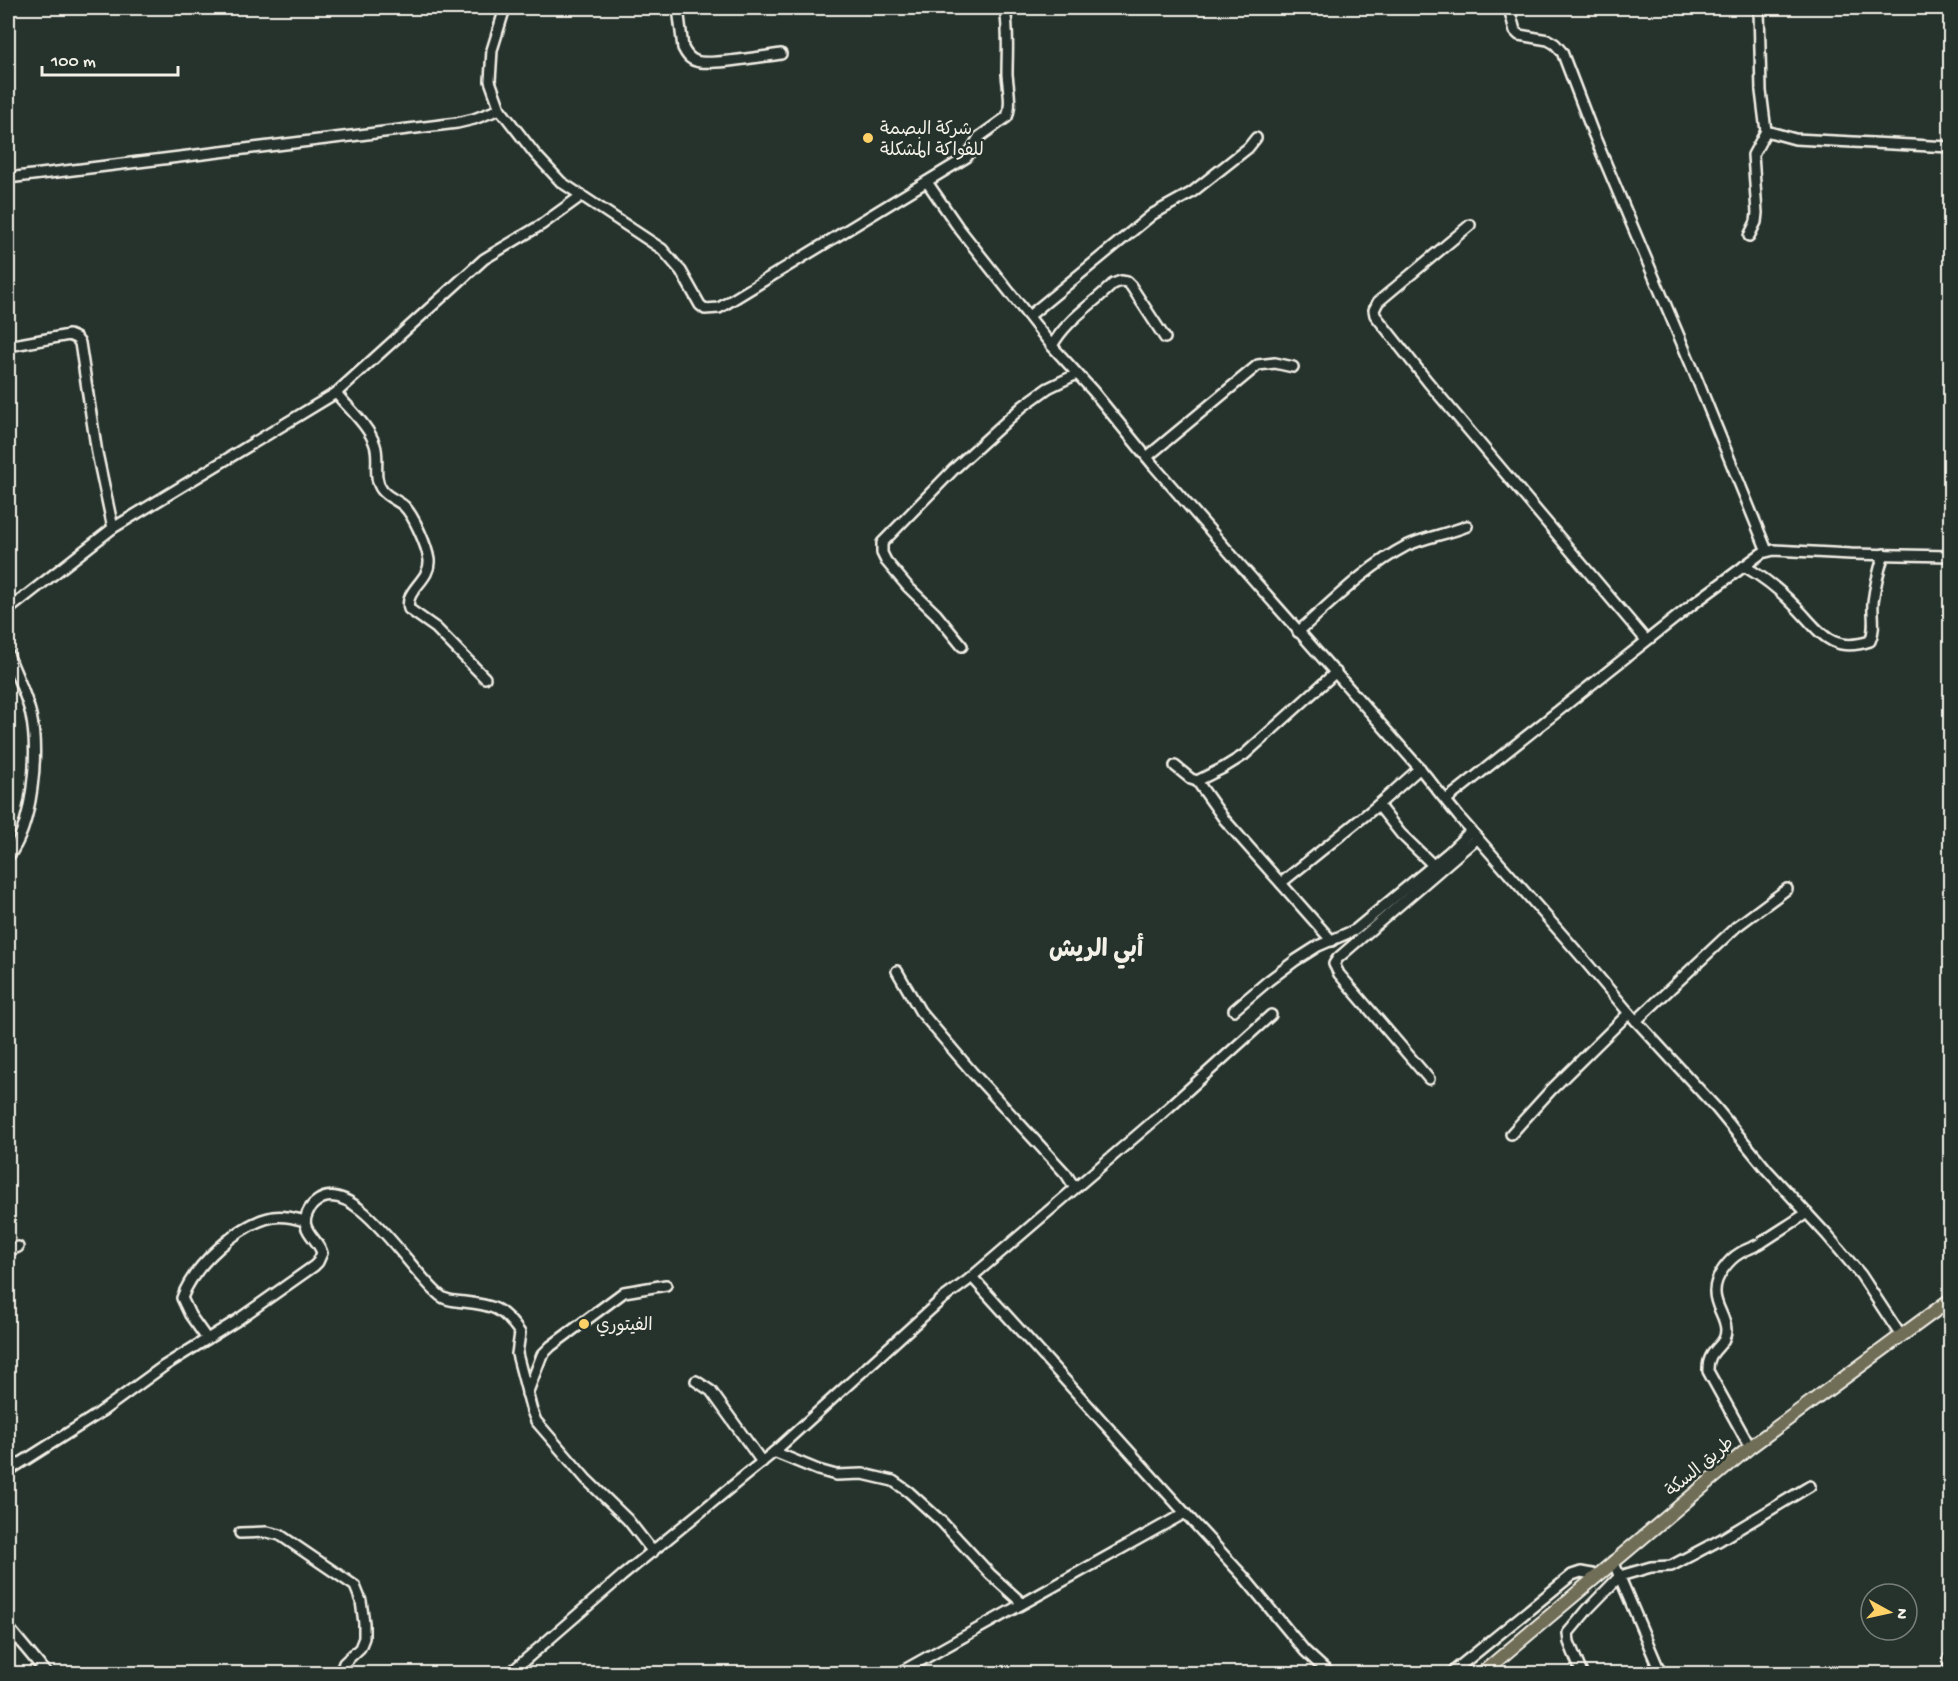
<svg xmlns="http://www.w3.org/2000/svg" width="1958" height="1681" font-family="'Gochi Hand','Playpen Sans Arabic',sans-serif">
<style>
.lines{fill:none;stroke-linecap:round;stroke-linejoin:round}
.minor-casing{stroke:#f4f1e8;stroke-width:14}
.major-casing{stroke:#f4f1e8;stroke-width:16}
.minor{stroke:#26332d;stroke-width:9}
.major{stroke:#716e59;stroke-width:12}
.poi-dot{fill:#ffd166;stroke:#26332d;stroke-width:2}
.labels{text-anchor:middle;stroke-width:5;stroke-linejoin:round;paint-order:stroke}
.poi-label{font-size:18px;fill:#f4f1e8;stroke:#26332d;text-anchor:start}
.street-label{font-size:18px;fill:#f4f1e8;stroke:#26332d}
.district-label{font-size:24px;font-weight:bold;fill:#f4f1e8;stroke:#26332d}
</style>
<rect width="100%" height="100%" fill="#26332d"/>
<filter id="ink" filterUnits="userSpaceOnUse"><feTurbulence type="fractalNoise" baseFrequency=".0167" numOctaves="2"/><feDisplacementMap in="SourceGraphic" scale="12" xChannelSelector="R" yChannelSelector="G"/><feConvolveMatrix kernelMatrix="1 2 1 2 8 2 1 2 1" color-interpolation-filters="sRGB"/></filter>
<g filter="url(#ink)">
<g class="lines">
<defs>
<g id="minor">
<path d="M 505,8 L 492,50 L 490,81 L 500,109 L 535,154 L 561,182 L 662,249 L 681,271 L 700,305 L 705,309 L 719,308 L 967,157 L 979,137 L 1007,117 C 1012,104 1008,88 1007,74 C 1007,50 1009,33 1005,8"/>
<path d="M 678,8 L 683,48 C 686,54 689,59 696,61 C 708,66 765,56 781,54"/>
<polyline points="1509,8 1515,31 1519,35 1548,40 1555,44 1562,52 1593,133 1692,367 1767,551"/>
<polyline points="1766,131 1795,139 1950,147"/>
<polyline points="8,178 457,123 474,119 500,109"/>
<polyline points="927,182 958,227 1052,346 1093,391 1154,466 1243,568 1422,771 1459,817 1580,955 1629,1013 1717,1109 1767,1170 1827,1235 1861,1275 1901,1336"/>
<polyline points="1470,225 1378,302 1374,310 1375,315 1428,382 1646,640"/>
<polyline points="1749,236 1756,222 1757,213 1753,155 1766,131 1761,91 1759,8"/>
<polyline points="1029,316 1153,214 1191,193 1248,148 1256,138"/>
<polyline points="8,346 69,335 76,338 80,343 97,453 113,528"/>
<path d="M 1052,346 C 1066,320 1092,305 1113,284 L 1121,281 L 1127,282 L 1131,286 L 1165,338"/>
<path d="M 336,393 C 349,409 369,426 375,445 C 380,459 372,477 382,490 C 387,497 397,500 404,506 C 414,516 427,546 429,560 C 431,580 404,590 409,609 L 436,628 L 485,678"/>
<polyline points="1147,457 1258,365 1275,363 1293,367"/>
<path d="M 1744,566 C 1763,577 1781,591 1796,607 C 1820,631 1830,654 1870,641 C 1876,628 1872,616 1873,602 C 1875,586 1879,570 1884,554"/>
<polyline points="8,610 113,528 336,393 484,259 541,225 581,196"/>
<path d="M 1298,632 C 1332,602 1366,567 1406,546 C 1425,537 1448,534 1467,526"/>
<polyline points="962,646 936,614 908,587 886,561 882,553 882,543 954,469 1023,406 1048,388 1077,374"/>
<path d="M 8,654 C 16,674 26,694 31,715 C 39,753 33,826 8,857"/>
<polyline points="1175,766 1191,779 1197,781 1223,768 1244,755 1336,672"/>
<polyline points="1420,768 1378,805 1401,834 1433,865"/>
<polyline points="1197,781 1224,819 1332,941"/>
<polyline points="1446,800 1693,604 1762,553 1774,550 1851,554 1950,556"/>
<polyline points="1281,883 1378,805"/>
<polyline points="897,971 920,1011 972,1072 1066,1174 1075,1188"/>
<polyline points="1234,1010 1268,981 1296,960 1318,946 1355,930 1448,853 1471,831"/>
<polyline points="1636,1021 1736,927 1787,889"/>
<polyline points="1429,1079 1339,974 1334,964 1338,958 1477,838"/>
<polyline points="1511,1134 1551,1090 1629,1013"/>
<polyline points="8,1251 18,1247"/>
<path d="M 207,1339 L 190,1315 L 182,1298 C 193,1266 240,1223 273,1217 C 284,1215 295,1218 305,1221"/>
<polyline points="696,1381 711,1391 762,1462"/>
<polyline points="527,1394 542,1355 551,1346 624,1292 666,1285"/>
<path d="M 1750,1447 L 1708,1371 C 1707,1348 1726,1348 1726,1330 C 1726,1317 1714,1305 1715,1291 C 1715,1277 1728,1260 1740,1253 C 1747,1249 1754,1247 1761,1243 C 1776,1233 1792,1223 1807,1213"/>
<polyline points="774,1452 818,1470 836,1475 863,1474 893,1481 909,1492 942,1522 990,1574 1022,1603"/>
<path d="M 8,1471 L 98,1414 L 164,1366 L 236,1321 L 314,1266 L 318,1262 L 322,1253 C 319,1242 309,1236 306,1226 C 303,1218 310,1206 316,1202 C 354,1171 414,1278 442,1297 C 448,1301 456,1301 464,1302 C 493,1305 503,1308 520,1333 L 517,1354 L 532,1411 L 536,1421 L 586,1479 L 628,1520 L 653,1552"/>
<polyline points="1185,1513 1243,1576 1305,1651 1330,1674"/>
<polyline points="240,1533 267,1532 280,1535 355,1586 361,1601 364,1623 364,1638 360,1648 344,1663 340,1674"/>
<polyline points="1613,1561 1661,1674"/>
<polyline points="8,1627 47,1674"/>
<polyline points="509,1674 622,1576 774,1452 941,1300 967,1281 1157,1118 1271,1015"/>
<polyline points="897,1674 1185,1513 972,1277"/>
<polyline points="1450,1674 1572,1575 1581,1572 1597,1575"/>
<polyline points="1582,1674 1569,1642 1568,1633 1588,1609 1620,1576 1651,1567 1671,1566 1720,1540 1810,1486"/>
</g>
<g id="major">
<polyline points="1481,1674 1750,1447 1950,1300"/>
<polyline points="1950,1674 1950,1659"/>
</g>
</defs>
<use href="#minor" class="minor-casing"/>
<use href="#major" class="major-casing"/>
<use href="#minor" class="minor"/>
<use href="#major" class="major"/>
</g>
</g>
<g class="poi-dot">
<circle cx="868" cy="138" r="6"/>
<circle cx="584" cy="1324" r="6"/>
</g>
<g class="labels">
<g class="poi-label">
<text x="880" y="134">شركة البصمة<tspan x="880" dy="21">للفواكة المشكلة</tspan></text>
<text x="596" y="1330">الفيتوري</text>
</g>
<g class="street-label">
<text transform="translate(1699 1466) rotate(-40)" y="6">طريق السكة</text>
</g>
<g class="district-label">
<text x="1096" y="956">أبي الريش</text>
</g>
</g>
<rect width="1958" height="1681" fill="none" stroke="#26332d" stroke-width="30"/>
<rect x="15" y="15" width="1928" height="1651" fill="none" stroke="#f4f1e8" stroke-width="2" filter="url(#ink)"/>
<g transform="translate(1889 1612) rotate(98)"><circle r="28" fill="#26332d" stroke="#787f78" stroke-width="1.5"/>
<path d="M0-4.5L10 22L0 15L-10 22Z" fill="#ffd166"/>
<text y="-9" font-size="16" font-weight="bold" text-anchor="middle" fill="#f4f1e8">N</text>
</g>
<path d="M42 66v9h136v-9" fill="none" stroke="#f4f1e8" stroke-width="3"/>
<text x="51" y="66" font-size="18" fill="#f4f1e8" stroke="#26332d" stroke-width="4.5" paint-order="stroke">100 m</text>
</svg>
